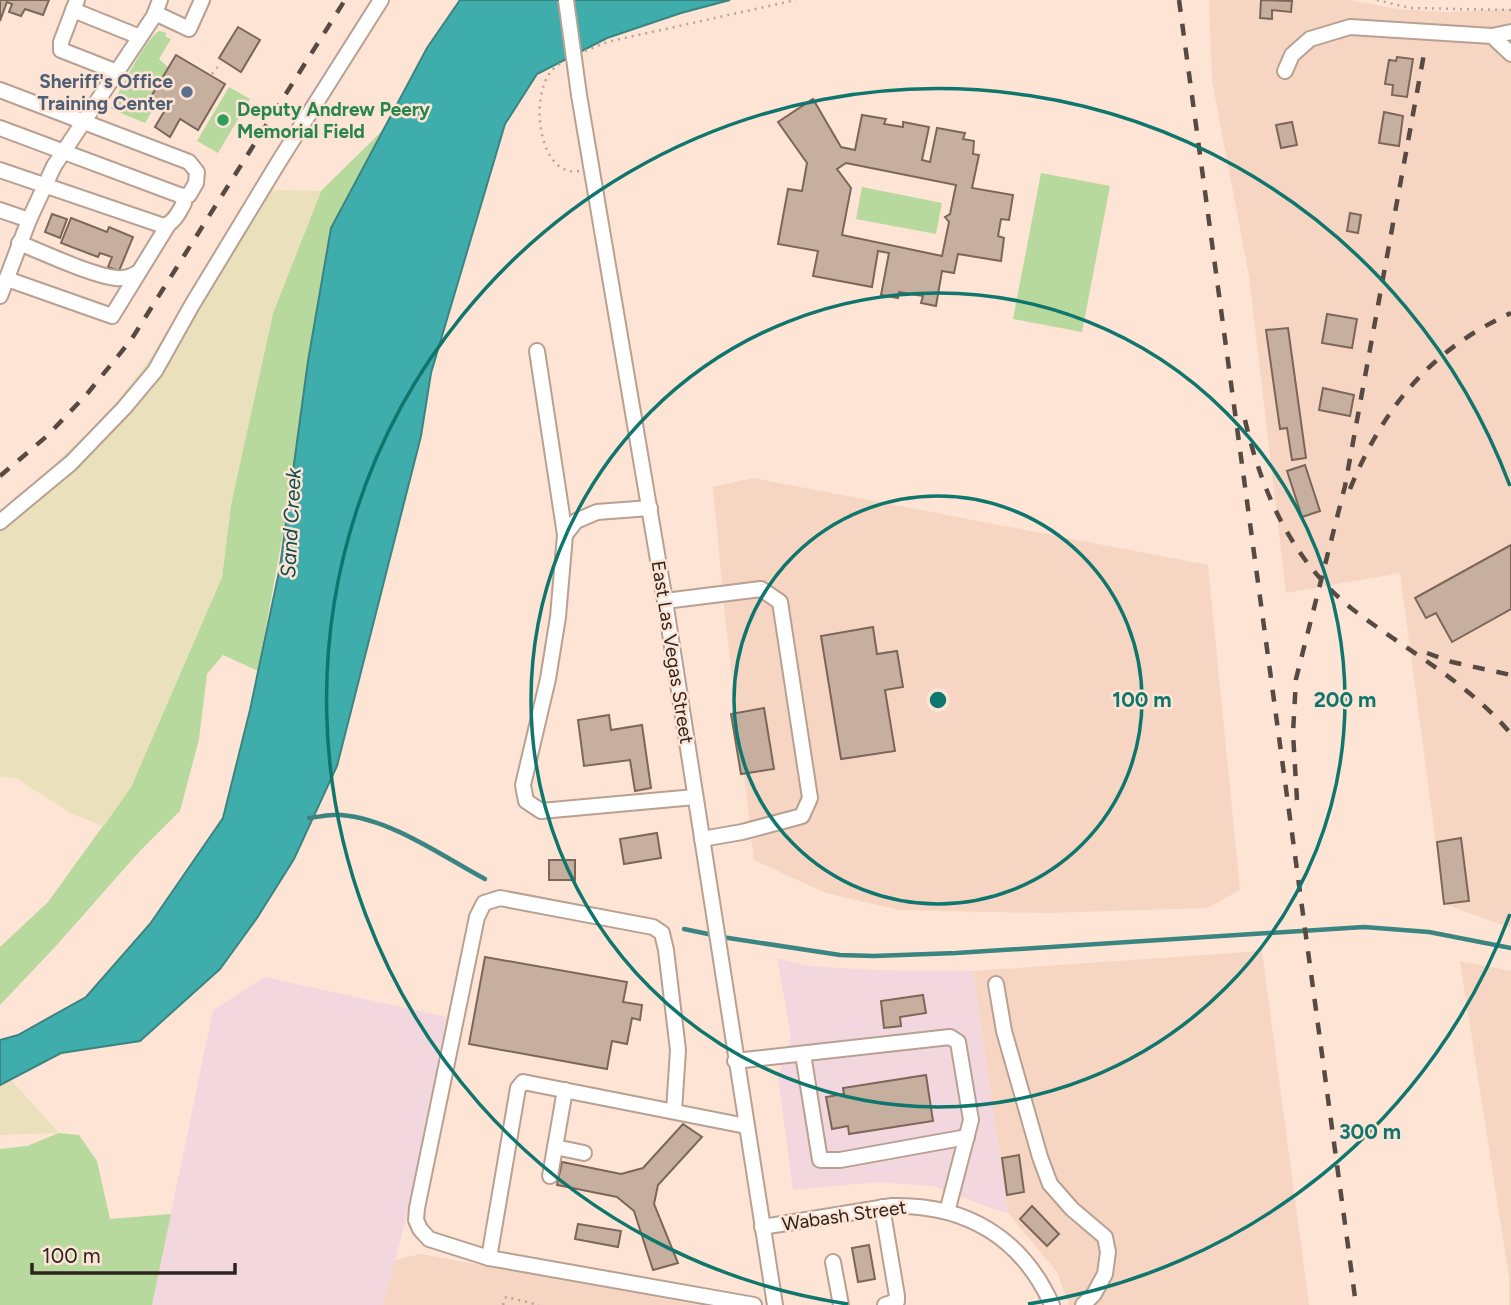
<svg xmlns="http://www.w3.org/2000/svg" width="1511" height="1305" font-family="Figtree,sans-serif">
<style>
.commercial{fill:#f2d8de}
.built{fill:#f6d6c2}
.green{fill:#b7d99e}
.sand{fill:#eae0bb}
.water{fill:#40adad;stroke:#3a8482;stroke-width:2}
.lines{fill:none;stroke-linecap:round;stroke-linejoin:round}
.stream{stroke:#3a8482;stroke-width:4.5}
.building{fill:#c7afa0;stroke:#7c6659;stroke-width:2;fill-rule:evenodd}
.minor-casing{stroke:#b8a092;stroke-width:18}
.path{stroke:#b9a699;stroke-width:2.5;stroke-dasharray:2 5;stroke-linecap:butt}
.minor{stroke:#fff;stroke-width:14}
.rail{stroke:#574a42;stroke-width:4.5;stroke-dasharray:12 12;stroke-linecap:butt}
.minor-bridge-casing{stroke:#b8a092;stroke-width:18;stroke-linecap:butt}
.minor-bridge{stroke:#fff;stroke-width:14}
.ring{fill:none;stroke:#0f766e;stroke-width:3.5}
.service-dot{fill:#5c6f8a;stroke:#fde4d4;stroke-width:2.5}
.leisure-dot{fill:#2e9e5b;stroke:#fde4d4;stroke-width:2.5}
.labels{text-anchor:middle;stroke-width:5;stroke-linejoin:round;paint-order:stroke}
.service-label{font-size:19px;font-weight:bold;fill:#4e5e75;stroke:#fde4d4;text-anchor:end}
.leisure-label{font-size:19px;font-weight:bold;fill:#27864d;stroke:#fde4d4;text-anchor:start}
.street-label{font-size:19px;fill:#2d241e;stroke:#fde4d4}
.water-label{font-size:21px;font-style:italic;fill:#0b4c4c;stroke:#fde4d4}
.centre{fill:#0f766e;stroke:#fde4d4;stroke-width:3.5}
.ring-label{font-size:21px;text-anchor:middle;font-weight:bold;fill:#0f766e;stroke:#fde4d4;stroke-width:5;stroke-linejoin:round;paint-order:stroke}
</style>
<rect width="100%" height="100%" fill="#fde4d4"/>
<g class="commercial">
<polygon points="777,958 808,966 875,970 973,971 1008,1213 993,1209 933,1186 877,1182 793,1190 778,1077 791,1036"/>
<polygon points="265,977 456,1019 384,1305 152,1305 213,1010"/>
</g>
<g class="built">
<polygon points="1209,0 1349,0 1397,9 1446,12 1511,9 1511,928 1444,904 1400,573 1286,593 1249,276 1212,81"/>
<polygon points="753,478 1208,565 1240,890 1207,908 1047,913 899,910 826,893 754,860 724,607 713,487"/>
<polygon points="1262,951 1309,1305 1069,1305 1057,1272 1008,1213 973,971"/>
<polygon points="1460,961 1511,971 1511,1305 1509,1305 1509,1278"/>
<polygon points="421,1254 698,1305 383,1305 395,1260"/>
</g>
<g class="green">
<path d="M 159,31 L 167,33 L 165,36 L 171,39 L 159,59 L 168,67 L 149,100 L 155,106 L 145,123 L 111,109 C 117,94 147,37 159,31 Z"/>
<polygon points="229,87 250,99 218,153 197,141"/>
<polygon points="385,128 331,228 291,489 258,671 223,655 207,674 199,739 180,811 139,852 55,947 0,1005 0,947 48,902 131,787 222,577 231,504 273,313 321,191"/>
<polygon points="1041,173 1110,186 1082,332 1013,319"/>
<polygon points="862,187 942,203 936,234 856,219"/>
<polygon points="59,1133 79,1135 97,1161 110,1219 171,1214 152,1305 0,1305 0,1149 27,1146"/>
</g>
<g class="sand">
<polygon points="257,190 321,191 273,313 231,504 222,577 131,787 104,826 72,814 16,778 0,776 0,519 37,480 106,416 149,360"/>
<polygon points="0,1068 59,1133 0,1135"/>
</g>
<polygon class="water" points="460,0 730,0 681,13 607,38 537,74 505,124 431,373 421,436 337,766 294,859 257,918 220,969 140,1041 61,1053 0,1085 0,1040 18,1035 86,997 150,924 223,818 250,710 280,567 308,361 331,228 427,48"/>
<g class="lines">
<g class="stream">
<path d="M 309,818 C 319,817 331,814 341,815 C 391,819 442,856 485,879"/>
<polyline points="684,929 713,935"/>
<polyline points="722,937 840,955 874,956 956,953 1364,927 1429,932 1511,948"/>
</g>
</g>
<g class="building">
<polygon points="0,0 49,0 43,15 25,9 21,16 9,12 12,4 7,2 0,21"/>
<polygon points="1261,0 1292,1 1291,12 1272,10 1272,19 1260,18"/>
<polygon points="238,27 260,40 241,72 219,58"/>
<polygon points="176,55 225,84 198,130 180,119 170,137 155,127 165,110 149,100"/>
<polygon points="1397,57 1413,59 1407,97 1392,95 1393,85 1385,84 1389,60 1396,61"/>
<path d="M 813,99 L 841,147 L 855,150 L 862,115 L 886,119 L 884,124 L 903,127 L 903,122 L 929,127 L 922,160 L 930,162 L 937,128 L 965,133 L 963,139 L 974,141 L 973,154 L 979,155 L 972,188 L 1013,195 L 1009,220 L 1001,219 L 998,236 L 1004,238 L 1001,261 L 958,254 L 954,273 L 942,271 L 936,306 L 921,303 L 923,296 L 899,292 L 898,298 L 881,295 L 889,253 L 878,251 L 872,287 L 813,276 L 818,251 L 778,244 L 788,189 L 802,191 L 807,163 L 778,122 ZM 846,163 L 956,185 L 950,214 L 945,217 L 949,222 L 942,256 L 842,235 L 851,188 L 837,169 Z"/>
<polygon points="1384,112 1403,116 1399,146 1379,143"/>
<polygon points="1292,122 1297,145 1281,148 1276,125"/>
<polygon points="1350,213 1361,215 1358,233 1347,231"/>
<polygon points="52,214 67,219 60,238 45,232"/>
<polygon points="71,218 107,232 109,227 133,237 119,271 108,267 112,257 100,253 98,257 61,243"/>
<polygon points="1327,314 1357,319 1352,348 1322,343"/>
<polygon points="1288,328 1306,458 1292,460 1287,428 1280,429 1266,330"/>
<polygon points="1323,388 1354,395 1350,416 1319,410"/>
<polygon points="1305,465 1320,511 1302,517 1287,471"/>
<polygon points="1511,545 1511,609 1452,642 1436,613 1426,618 1415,598"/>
<polygon points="873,627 877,654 897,651 903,687 885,690 895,751 841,759 821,636"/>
<polygon points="764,708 774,769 741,774 731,714"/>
<polygon points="609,715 611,730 642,725 651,788 635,791 630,760 584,766 578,720"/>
<polygon points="657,833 661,858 624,864 620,839"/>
<polygon points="1461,838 1469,901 1444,904 1437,842"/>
<rect x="549" y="860" width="26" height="20"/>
<polygon points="485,957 627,982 623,1002 642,1005 640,1020 632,1018 627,1044 612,1041 607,1069 469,1044"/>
<polygon points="923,995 926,1013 900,1017 901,1026 884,1028 881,1001"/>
<polygon points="926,1075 933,1121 849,1134 848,1126 832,1129 826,1097 844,1094 843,1088"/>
<polygon points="683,1124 702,1137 658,1185 654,1204 678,1263 653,1270 634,1211 617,1197 557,1185 562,1162 621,1174 643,1168"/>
<polygon points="1019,1155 1024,1192 1007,1195 1002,1158"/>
<polygon points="1032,1206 1059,1234 1047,1246 1020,1219"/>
<polygon points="578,1224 621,1231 618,1247 575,1239"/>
<polygon points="869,1245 875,1279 858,1282 852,1248"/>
</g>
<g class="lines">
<defs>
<g id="minor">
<polyline points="77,0 61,42 61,50 117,72"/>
<polyline points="73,10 140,37"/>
<polyline points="155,13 189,29 202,0"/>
<polyline points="1492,36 1511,32"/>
<polyline points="1285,71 1292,55 1310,39 1350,27 1492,36 1511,54"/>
<polyline points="0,90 189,162 197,172 196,183 189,195 182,196 0,128"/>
<polyline points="579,95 665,601 775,1305"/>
<path d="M 0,170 L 164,226 C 174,223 179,212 184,203 L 182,196"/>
<polyline points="0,210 29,220"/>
<path d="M 19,243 C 45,253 90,275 116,278 C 124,279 130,277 137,273"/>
<polyline points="7,279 112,316 168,225"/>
<polyline points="0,296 29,220 54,166 154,16 160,0"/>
<polyline points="537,351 565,535"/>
<polyline points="650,508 597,512 576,521 565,535 558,617 548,679 523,785 526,801 541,811 695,797"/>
<polyline points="0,522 71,463 124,408 155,371 192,305 278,163 381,0"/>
<polyline points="665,601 761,589 780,602 810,798 802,816 742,832 702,839"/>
<polyline points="996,984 1004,1031 1040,1157 1050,1184 1072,1209 1105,1237 1108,1252 1105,1274 1094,1294 1083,1305"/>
<polyline points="803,1054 820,1160 840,1160 967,1137"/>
<polyline points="735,1061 950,1037 958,1042 971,1120 947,1212"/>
<polyline points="674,1111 678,1050 666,950 662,933 653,927 500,898 484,903 477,917 417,1208 416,1220 420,1229 429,1239 489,1258 754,1305"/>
<polyline points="555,1147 584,1153"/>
<polyline points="550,1176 565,1090"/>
<polyline points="882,1207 897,1296 897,1301 885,1305"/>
<path d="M 762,1227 L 892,1206 C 966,1204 1022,1238 1052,1305"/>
<polyline points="489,1258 518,1088 523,1082 746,1126"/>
<polyline points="833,1262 841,1305"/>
</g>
</defs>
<use href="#minor" class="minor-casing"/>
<g class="path">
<polyline points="1377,0 1410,8 1511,10"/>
<polyline points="585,51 607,42 796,0"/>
<path d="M 560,64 C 526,81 536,179 579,171"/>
<polyline points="212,74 221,63"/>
<polyline points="503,1305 506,1297 539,1305"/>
</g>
<use href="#minor" class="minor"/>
<g class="rail">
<polyline points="1179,0 1356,1305"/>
<path d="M 1245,420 C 1262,493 1292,560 1351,608 C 1405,650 1467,681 1511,734"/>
<polyline points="0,476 47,436 87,394 131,340 345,0"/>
<path d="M 1350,489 C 1383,408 1430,350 1511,313"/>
<polyline points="1427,653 1452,662 1511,675"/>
<polyline points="1297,800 1293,733 1296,679 1345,486 1424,54"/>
</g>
<defs>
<polyline id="minor-bridge" points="566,0 579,95"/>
</defs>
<use href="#minor-bridge" class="minor-bridge-casing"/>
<use href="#minor-bridge" class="minor-bridge"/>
</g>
<g class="ring">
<circle cx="938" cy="700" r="204"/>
<circle cx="938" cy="700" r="407"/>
<path d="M1510 914A611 611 0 0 1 1028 1304M848 1304A611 611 0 1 1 1510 486"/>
</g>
<circle class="service-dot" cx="187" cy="92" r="7"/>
<circle class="leisure-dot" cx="223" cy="120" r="7"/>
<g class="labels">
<g class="service-label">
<text x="173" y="88">Sheriff's Office<tspan x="173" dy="22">Training Center</tspan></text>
</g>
<g class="leisure-label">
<text x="237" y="116">Deputy Andrew Peery<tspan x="237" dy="22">Memorial Field</tspan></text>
</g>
<g class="street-label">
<text transform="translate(673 652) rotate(81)" y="7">East Las Vegas Street</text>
<text transform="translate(844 1215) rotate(-8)" y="7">Wabash Street</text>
</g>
<g class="water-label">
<text transform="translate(291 523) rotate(-87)" y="7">Sand Creek</text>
</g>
</g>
<circle cx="938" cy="700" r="10" class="centre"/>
<g class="ring-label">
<text x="1142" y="707">100 m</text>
<text x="1345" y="707">200 m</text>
<text x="1370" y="1139">300 m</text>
</g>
<path d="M32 1263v10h203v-10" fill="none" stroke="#2d241e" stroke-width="3.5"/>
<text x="42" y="1263" font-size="21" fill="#2d241e" stroke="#fde4d4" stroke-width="5" paint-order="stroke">100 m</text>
</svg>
